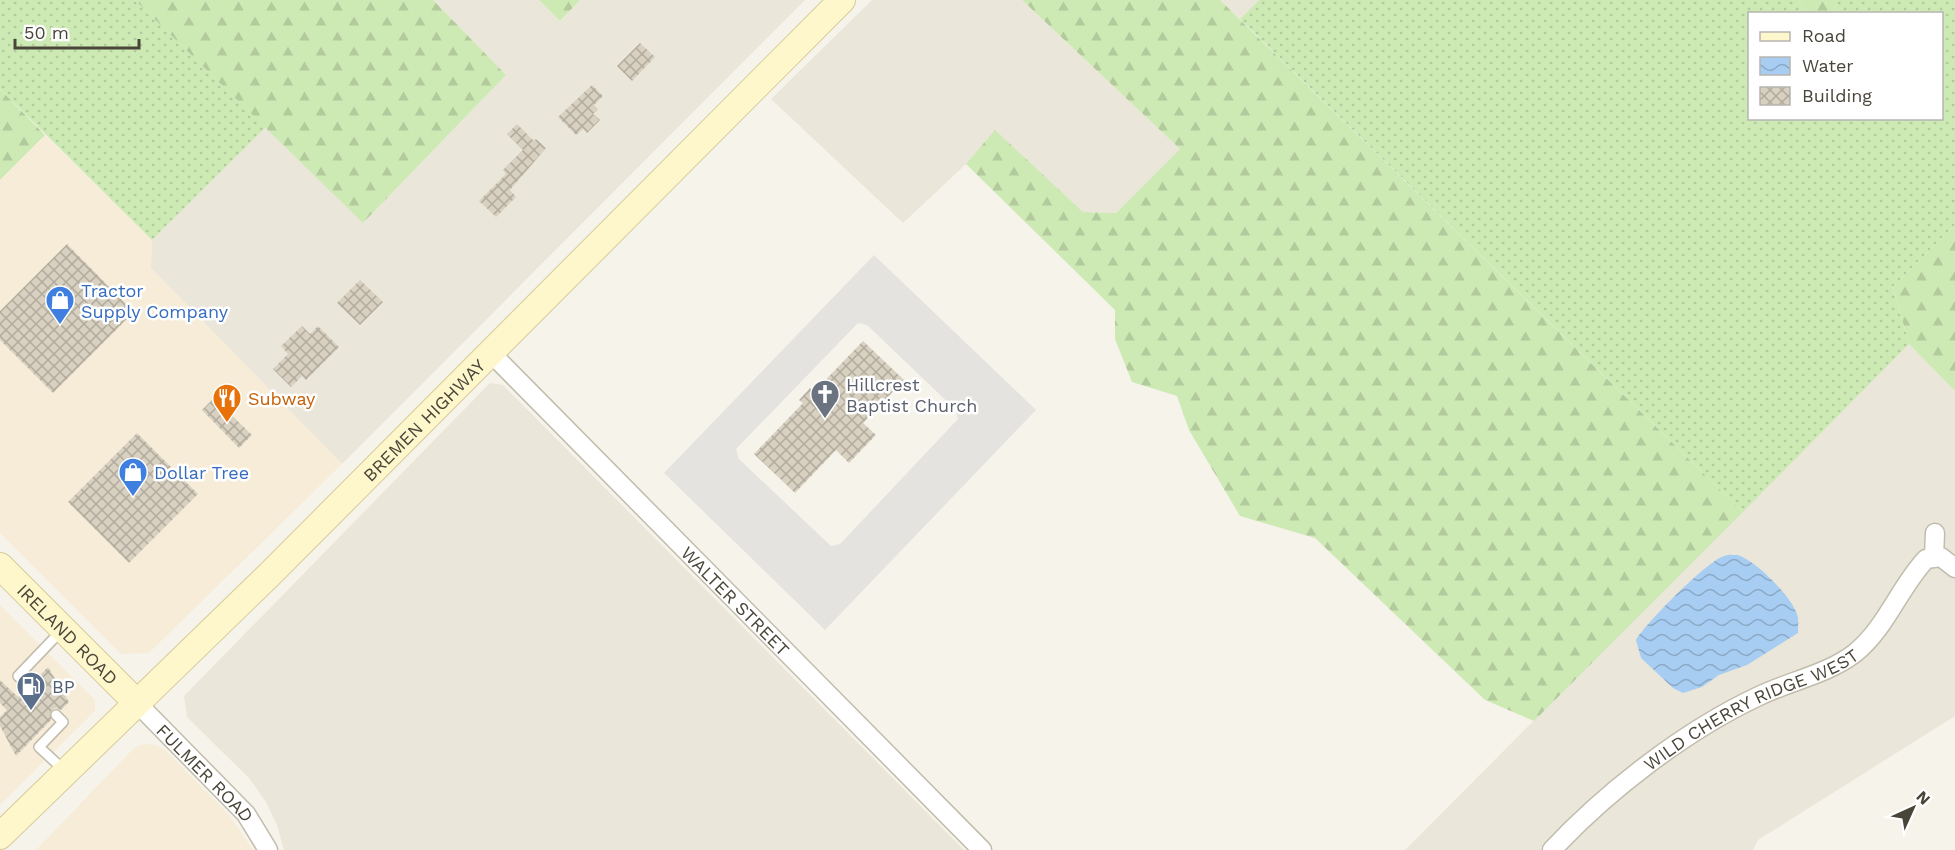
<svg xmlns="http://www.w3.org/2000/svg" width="1955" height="850" font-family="'Work Sans',sans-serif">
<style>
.residential{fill:#eae6d9}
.commercial{fill:#f7ecd7}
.grass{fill:url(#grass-dots)}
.forest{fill:url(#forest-firs)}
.parking{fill:#e5e3df;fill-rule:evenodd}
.water{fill:url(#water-waves)}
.building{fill:url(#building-cross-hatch)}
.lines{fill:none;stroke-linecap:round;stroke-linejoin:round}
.service-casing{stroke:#c2bcad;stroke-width:12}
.minor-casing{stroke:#c2bcad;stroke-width:21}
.secondary-casing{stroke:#d6cb9b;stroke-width:28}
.service{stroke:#fff;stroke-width:9}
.minor{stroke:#fff;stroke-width:18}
.secondary{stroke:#fff7cc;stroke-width:26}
.labels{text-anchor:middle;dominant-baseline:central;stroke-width:5;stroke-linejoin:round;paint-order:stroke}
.shop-label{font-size:18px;fill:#366cbe;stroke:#fff;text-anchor:start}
.worship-label{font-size:18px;fill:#5b616d;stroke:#fff;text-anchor:start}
.food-label{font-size:18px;fill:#c56008;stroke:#fff;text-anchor:start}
.street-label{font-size:18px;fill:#4a4539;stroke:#fff}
.service-label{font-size:18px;fill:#4e5e75;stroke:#fff;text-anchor:start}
</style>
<defs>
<pattern id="grass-dots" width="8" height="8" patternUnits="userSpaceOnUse" patternTransform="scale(1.5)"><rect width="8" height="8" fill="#cdeab4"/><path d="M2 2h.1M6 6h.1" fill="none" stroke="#b2ca9c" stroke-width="1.8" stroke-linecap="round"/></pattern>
<pattern id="forest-firs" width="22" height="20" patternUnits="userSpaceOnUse" patternTransform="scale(1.5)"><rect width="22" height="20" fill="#cdeab4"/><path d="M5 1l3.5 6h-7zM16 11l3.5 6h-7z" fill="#b2ca9c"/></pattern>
<pattern id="water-waves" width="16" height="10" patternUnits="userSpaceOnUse" patternTransform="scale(1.5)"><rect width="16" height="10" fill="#a8cdf2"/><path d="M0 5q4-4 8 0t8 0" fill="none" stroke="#8ba8c5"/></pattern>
<pattern id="building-cross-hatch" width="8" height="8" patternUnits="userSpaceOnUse" patternTransform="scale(1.5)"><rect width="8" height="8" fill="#d8d0c0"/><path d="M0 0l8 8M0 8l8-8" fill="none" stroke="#b1ab9d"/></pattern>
</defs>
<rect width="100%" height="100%" fill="#f6f3eb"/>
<path class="residential" d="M433 0H539L560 21 580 0H805L342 464 151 268 152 240 266 127 364 222 506 75Z
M872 0H1022L1180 149 1116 213 1083 212 995 131 966 164 903 223 771 99Z
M1220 0H1259L1240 19Z
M1909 344 1955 391V716L1758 840 1753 850H1405Z
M490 383 503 385 964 850H284L277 825 266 802 250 779 187 717 184 696Z"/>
<path class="commercial" d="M45 135 152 240 151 268 342 464 149 653 121 654 0 533V180Z
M0 605 95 700V711L0 805Z
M144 744 156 745 165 750 230 816 253 850H36L134 748Z"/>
<path class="grass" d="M0 0H135L266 127 152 240 0 89Z
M1259 0H1798L1805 13 1750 14V118H1942V14L1834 13 1837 0H1955V225L1893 287 1909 344 1743 512 1240 19Z"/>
<path class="forest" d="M135 0H433L506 75 363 223Z
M539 0H580L560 21Z
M1022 0H1220L1743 512 1534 721 1485 700 1315 538 1240 516 1189 430 1177 396 1132 382 1115 339V310L966 164 995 130 1083 212 1116 213 1180 149Z
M1798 0H1837L1834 13H1805Z
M0 89 45 135 0 180Z
M1955 225V391L1909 344 1893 287Z"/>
<path class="parking" d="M874 255 1036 410 825 630 664 473ZM858 323 867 325 956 410 958 419 840 544 831 546 739 459 736 449Z"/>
<path class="water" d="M1738 555C1757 562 1790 595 1797 614 1799 620 1798 627 1798 633L1747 665 1719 675 1702 687 1683 693 1673 688 1641 658 1636 640C1646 623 1707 561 1724 556 1728 554 1734 555 1738 555Z"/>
<path class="building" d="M640 43 655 57 632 81 617 66Z
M592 85 603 96 594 105 598 109 593 114 600 120 587 133 583 129 576 135 558 117Z
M517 124 534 141 536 139 546 148 510 190 516 197 496 217 479 201 506 174 503 170 523 150 507 134Z
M67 244 134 312 53 393 0 340V311Z
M360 280 383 302 360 325 337 303Z
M302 326 310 334 318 326 339 347 306 380 302 376 291 387 273 369 288 354 281 346Z
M863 341 904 380 863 423 876 435 849 463 836 450 795 493 754 454 803 403 799 400 810 388 814 392Z
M214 398 252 435 239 448 202 410Z
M137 433 198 494 129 563 68 502Z
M48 667 69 702 61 710 55 708 51 711V720L16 756 0 726V717L7 710 0 703V680L18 697 24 691 33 692 36 688 33 682Z"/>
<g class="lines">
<g class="service-casing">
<path id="service" d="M29 687 18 676 61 631
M56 715 63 722 39 747 65 771"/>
</g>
<g class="minor-casing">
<g id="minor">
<path id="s1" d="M489 351 982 850"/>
<path d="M1934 556 1935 533"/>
<path id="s2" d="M136 702 246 814 268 850"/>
<path id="s3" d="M1552 850C1607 791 1686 730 1759 696 1790 681 1828 674 1855 653 1886 628 1899 588 1926 559L1941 557 1955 568"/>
</g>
</g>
<g class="secondary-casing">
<g id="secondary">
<path id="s4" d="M0 566 136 702"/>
<path id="s5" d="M0 836 270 574 842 0"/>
</g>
</g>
<use href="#service" class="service"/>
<use href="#minor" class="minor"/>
<use href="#secondary" class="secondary"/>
</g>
<defs>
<g id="shop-pin" transform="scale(1.5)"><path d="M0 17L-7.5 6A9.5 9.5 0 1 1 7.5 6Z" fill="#3f7fe0" stroke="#fff"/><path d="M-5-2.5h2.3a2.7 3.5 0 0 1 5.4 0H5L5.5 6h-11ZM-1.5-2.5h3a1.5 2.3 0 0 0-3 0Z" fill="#fff"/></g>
<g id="church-pin" transform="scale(1.5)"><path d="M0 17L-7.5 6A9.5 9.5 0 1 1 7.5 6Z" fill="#6b7280" stroke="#fff"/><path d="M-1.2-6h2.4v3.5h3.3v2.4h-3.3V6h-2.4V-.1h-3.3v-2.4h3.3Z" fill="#fff"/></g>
<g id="restaurant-pin" transform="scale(1.5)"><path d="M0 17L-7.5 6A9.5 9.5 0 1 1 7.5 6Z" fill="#e8710a" stroke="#fff"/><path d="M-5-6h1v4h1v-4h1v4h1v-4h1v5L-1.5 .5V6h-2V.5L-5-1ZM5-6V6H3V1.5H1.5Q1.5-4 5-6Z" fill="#fff"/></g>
<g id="fuel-pin" transform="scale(1.5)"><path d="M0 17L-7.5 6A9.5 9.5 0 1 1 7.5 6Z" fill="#5c6f8a" stroke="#fff"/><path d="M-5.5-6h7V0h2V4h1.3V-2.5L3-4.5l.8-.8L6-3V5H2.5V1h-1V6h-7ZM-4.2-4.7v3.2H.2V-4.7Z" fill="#fff"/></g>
</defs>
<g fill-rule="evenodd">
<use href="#shop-pin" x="60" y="300"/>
<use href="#church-pin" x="825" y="394"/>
<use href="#restaurant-pin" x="227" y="398"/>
<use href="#shop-pin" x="133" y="472"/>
<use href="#fuel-pin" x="31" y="686"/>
</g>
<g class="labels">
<g class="shop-label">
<text x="81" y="290">Tractor<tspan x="81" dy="21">Supply Company</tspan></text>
<text x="154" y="472">Dollar Tree</text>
</g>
<g class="worship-label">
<text x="846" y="384">Hillcrest<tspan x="846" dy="21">Baptist Church</tspan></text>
</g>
<g class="food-label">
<text x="248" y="398">Subway</text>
</g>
<g class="street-label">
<text stroke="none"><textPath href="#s5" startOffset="594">BREMEN HIGHWAY</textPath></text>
<text stroke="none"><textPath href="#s1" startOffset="351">WALTER STREET</textPath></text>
<text stroke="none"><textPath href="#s4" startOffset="96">IRELAND ROAD</textPath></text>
<text stroke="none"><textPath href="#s3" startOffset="246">WILD CHERRY RIDGE WEST</textPath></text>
<text stroke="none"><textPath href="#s2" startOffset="99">FULMER ROAD</textPath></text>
</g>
<g class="service-label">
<text x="52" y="686">BP</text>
</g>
</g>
<rect x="1748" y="12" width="195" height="108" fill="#ffffff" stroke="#b7b5b0" stroke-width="1.5"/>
<rect x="1760" y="32" width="30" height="9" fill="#fff7cc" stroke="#b7b5b0" stroke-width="1.5"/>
<text x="1802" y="42" font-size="18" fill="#4a4539">Road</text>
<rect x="1760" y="57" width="30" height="18" fill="url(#water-waves)" stroke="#b7b5b0" stroke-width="1.5"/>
<text x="1802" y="72" font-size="18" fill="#4a4539">Water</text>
<rect x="1760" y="87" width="30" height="18" fill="url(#building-cross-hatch)" stroke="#b7b5b0" stroke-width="1.5"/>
<text x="1802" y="102" font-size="18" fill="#4a4539">Building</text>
<g transform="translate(1913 808) rotate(45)" stroke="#ffffff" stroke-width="4.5" paint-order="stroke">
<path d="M0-4.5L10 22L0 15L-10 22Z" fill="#4a4539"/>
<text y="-9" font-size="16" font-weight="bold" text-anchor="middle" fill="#4a4539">N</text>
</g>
<path d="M15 39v9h124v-9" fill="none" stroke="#4a4539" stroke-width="3"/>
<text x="24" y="39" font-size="18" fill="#4a4539" stroke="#ffffff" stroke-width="4.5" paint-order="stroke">50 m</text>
</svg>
